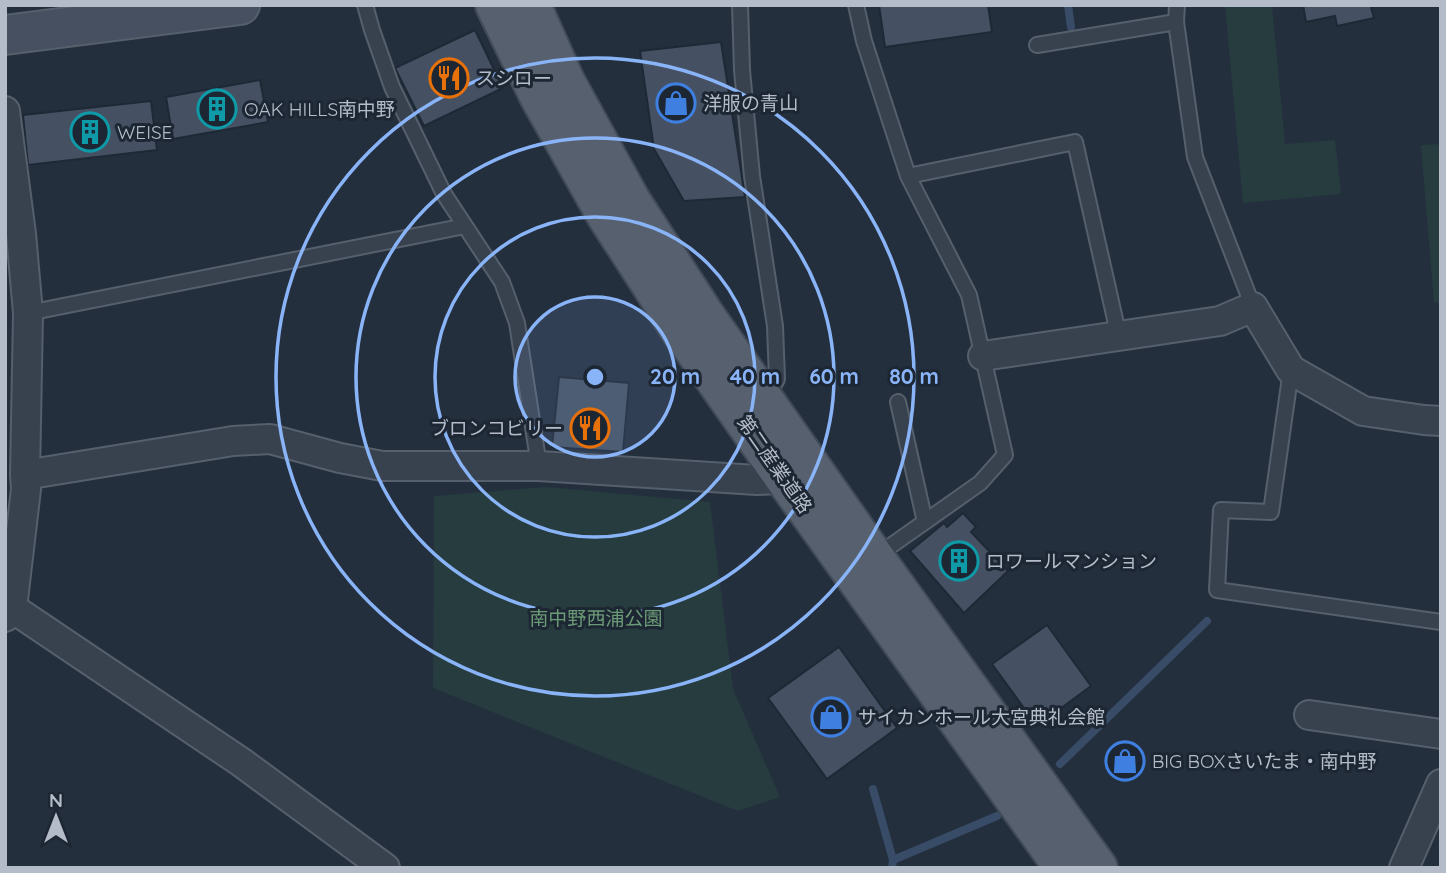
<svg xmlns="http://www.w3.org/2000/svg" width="1446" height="873" font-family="Quicksand,'Noto Sans JP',sans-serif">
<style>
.green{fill:#263c3f}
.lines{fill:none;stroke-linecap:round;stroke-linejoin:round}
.stream{stroke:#394c67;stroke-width:8}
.building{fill:#455162;stroke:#1f2835;stroke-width:2}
.lane-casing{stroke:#565f6c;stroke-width:18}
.street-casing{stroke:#565f6c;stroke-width:32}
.secondary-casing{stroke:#565f6c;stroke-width:42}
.primary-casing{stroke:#414a57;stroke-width:42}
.lane{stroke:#38414e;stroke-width:14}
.street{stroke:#38414e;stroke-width:28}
.secondary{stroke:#465061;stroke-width:38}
.primary{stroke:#56606e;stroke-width:38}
.ring{fill:none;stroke:#8ab4f8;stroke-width:3.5}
.labels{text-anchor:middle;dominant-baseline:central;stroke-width:6;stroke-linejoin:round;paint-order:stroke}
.poi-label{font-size:19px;fill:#b4bcc9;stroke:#1d2633;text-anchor:start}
.street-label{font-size:19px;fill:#b4bcc9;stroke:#1d2633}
.park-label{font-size:19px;fill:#6b9a76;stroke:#1d2633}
.centre{fill:#8ab4f8;stroke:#1d2633;stroke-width:3.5}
.ring-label{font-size:21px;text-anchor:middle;font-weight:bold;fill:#8ab4f8;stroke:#1d2633;stroke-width:6;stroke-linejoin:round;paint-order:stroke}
</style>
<rect width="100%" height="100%" fill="#242f3e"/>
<path class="green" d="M1225 5H1272L1285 144 1335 140 1341 194 1243 203Z
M1441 144V302L1434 303 1421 145Z
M546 487 710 502 733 689 780 797 738 811 433 688 434 496Z"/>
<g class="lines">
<path class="stream" d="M1068 5 1071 27
M1060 764 1207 621
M873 789 893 860
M892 868 893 860 997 816"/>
</g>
<path class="building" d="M879 5H988L992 32 885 47Z
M1303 5H1380L1371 7 1374 18 1337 26 1335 16 1306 22Z
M475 30 503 88 424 126 395 68Z
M721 42 745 197 684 201 654 149 640 51Z
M260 80 268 122 173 139 166 97Z
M151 101 157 150 28 165 23 115Z
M559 377 629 383 623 452 552 447Z
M963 513 976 527 971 532 1008 571 964 613 910 551 944 523 947 527Z
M1047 625 1091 686 1037 726 992 664Z
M839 647 897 728 827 779 768 698Z"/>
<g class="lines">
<g class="lane-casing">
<path id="lane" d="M365 5 372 30 392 87 444 194 502 282 517 323 539 466
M740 5 742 70 752 176 775 326 777 379 767 398
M856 5 864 41 908 176 969 295 1005 455 980 483 875 557
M1177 5 1176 22 1195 157 1253 307
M1037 45 1176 22
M908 176 1075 142 1119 337
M28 313 465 226
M1291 370 1271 512 1221 510 1217 590 1441 622
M898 402 925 522"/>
</g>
<g class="street-casing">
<path id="street" d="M5 111 21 234 28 313 25 475 26 489 12 608 5 617
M983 356 1220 321 1253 307 1291 370 1363 411 1424 420 1441 421
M25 475 233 441 270 439 340 458 382 466H539L757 480 785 479
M12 608 241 762 385 868
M1309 715 1441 734
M1404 868 1441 784"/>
</g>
<g class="secondary-casing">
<path id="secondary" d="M5 35 240 5"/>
</g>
<g class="primary-casing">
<path id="primary" d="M495 5 540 98 606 215 681 331 785 479 1064 868
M531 5 565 81 631 201 704 314 875 558 1098 868"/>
</g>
<use href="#lane" class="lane"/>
<use href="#street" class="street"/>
<use href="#secondary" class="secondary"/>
<use href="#primary" class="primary"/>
</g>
<circle cx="595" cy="377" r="80" fill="#8ab4f8" fill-opacity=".12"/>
<g class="ring">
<circle cx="595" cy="377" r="80"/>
<circle cx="595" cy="377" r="160"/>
<circle cx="595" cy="377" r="239"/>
<circle cx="595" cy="377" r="319"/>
</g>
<defs>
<g id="restaurant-ring" transform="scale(2.0125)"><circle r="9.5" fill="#1d2633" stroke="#e8710a" stroke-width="1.5"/><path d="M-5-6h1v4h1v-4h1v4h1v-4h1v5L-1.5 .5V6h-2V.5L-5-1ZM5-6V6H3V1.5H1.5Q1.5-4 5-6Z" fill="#e8710a"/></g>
<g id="shop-ring" transform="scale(2.0125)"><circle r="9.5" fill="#1d2633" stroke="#3f7fe0" stroke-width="1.5"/><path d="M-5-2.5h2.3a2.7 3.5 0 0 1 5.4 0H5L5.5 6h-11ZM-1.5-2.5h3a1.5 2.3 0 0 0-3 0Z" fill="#3f7fe0"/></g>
<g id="building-ring" transform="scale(2.0125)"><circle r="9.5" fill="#1d2633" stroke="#0f9aa8" stroke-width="1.5"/><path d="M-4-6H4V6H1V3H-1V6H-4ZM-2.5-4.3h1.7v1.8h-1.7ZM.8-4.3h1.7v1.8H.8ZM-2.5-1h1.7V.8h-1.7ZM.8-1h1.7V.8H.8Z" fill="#0f9aa8"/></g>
</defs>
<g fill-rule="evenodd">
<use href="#restaurant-ring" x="449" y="78"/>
<use href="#shop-ring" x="676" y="103"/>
<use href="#building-ring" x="217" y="109"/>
<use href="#building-ring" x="90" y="132"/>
<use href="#restaurant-ring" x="590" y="428"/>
<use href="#building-ring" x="959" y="561"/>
<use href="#shop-ring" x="831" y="717"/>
<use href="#shop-ring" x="1125" y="761"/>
</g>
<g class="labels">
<g class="poi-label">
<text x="476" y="78">スシロー</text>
<text x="703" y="103">洋服の青山</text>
<text x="244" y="109">OAK HILLS南中野</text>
<text x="117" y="132">WEISE</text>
<text x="563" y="428" text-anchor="end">ブロンコビリー</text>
<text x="986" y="561">ロワールマンション</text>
<text x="858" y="717">サイカンホール大宮典礼会館</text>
<text x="1152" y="761">BIG BOXさいたま・南中野</text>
</g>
<g class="street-label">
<text transform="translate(775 464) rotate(55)">第二産業道路</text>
</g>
<g class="park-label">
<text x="596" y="618">南中野西浦公園</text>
</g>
</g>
<circle cx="595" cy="377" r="10" class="centre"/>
<g class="ring-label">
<text x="675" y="384">20 m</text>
<text x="755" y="384">40 m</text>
<text x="834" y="384">60 m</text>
<text x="914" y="384">80 m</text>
</g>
<rect width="1446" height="873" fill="none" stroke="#b4bcc9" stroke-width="14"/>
<g transform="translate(56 817)" stroke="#1d2633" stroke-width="5" paint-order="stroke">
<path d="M0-5L12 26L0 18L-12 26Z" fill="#b4bcc9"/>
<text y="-10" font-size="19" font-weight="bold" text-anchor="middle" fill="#b4bcc9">N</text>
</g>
</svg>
